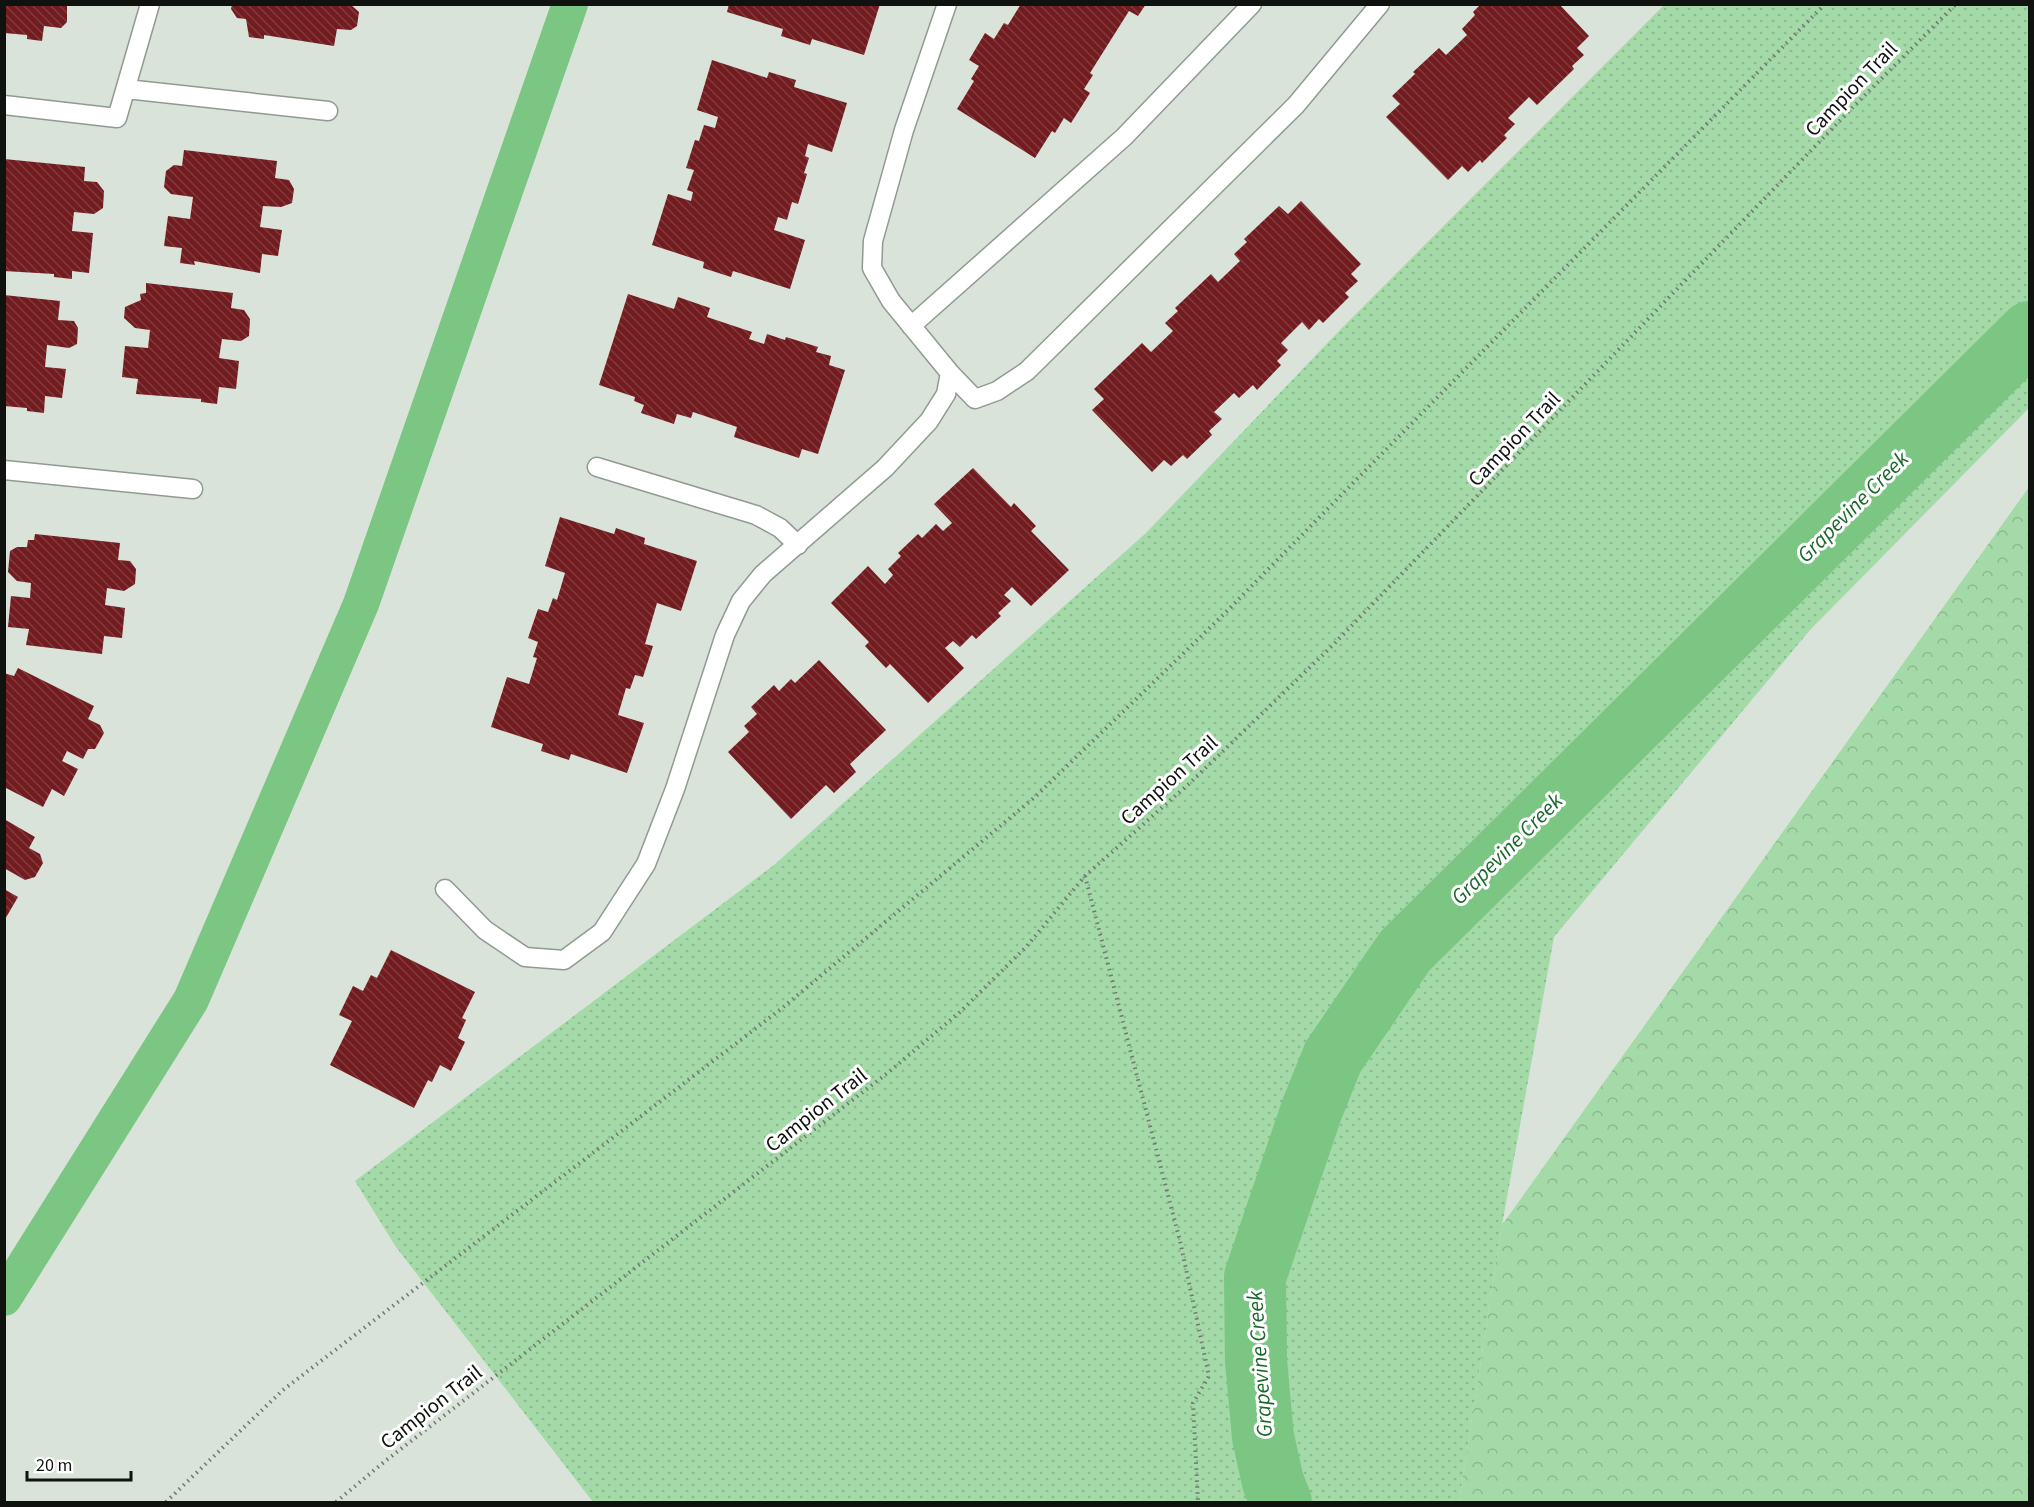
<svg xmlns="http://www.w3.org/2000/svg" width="2034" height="1507" font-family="'Source Sans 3',sans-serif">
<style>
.grass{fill:url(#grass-dots)}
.forest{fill:url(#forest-crowns)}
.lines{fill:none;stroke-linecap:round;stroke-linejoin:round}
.canal{stroke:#7cc684;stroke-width:36}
.river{stroke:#7cc684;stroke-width:62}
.building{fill:url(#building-back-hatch)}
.lane-casing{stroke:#919a92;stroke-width:21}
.path{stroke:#717871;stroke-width:4;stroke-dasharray:1.5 4.5;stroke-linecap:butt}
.lane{stroke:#fff;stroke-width:18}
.labels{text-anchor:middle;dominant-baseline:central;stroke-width:6;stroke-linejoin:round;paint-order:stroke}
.street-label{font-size:21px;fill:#0f120f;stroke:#fff}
.water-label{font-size:22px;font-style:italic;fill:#19672a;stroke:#fff}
</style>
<defs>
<pattern id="grass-dots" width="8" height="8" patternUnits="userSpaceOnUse" patternTransform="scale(1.5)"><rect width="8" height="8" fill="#a3daa8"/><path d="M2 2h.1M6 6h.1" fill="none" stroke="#8bba8f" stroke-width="1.8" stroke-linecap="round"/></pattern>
<pattern id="forest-crowns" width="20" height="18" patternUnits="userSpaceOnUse" patternTransform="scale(1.5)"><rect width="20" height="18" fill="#a3daa8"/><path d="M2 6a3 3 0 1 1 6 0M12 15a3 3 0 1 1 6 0" fill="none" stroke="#8bba8f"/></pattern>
<pattern id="building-back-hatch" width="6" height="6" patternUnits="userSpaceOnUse" patternTransform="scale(1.5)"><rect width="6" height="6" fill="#721c20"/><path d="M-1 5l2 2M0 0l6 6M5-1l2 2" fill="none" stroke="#803b3e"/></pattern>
</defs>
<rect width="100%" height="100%" fill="#d9e3d9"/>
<path class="grass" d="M1664 5H2029V408L1810 630 1554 937 1502 1225 1459 1502H593L396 1247 355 1181 774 865 1146 533 1340 330Z"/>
<path class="forest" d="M2029 487V1502H1459L1502 1225Z"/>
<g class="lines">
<path class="canal" d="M4 1298 191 1000 361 604 570 4"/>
<path class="river" d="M1281 1502 1273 1482 1263 1437 1256 1361 1255 1277 1312 1109 1333 1057 1405 951 2030 332"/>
</g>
<path class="building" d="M4 4H67V22L61 28 44 26 42 41 27 39V35L4 33Z
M232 4H350L359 12 357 26 351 30 337 29 334 46 264 35V39L249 37 246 19 237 18 231 9Z
M729 4H880L864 55 812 39 810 45 781 36 783 29 727 12Z
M1021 4H1146L1138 16 1129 11 1090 73 1093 75 1084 89 1090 93 1071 123 1064 118 1055 133 1052 131 1035 158 957 109 974 81 971 79 979 66 969 60 985 33 994 39 1004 23 1008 25Z
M1481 4H1559L1589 36 1577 48 1584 55 1572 66 1574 69 1537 105 1529 97 1508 118 1515 124 1504 135 1507 138 1482 163 1480 160 1468 172 1462 166 1448 180 1386 117 1400 104 1392 96 1415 74 1413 72 1439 48 1446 55 1467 35 1462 29 1475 15 1473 12Z
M712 60 767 78 769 72 796 80 794 87 847 103 832 152 808 144 805 156 809 158 804 173 807 174 798 204 792 202 787 220 778 217 774 230 805 240 790 289 733 271 731 277 703 268 704 262 652 245 668 194 691 201 693 192 687 190 694 170 686 168 695 140 699 141 704 125 715 128 718 117 697 110Z
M184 150 277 161 275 178 289 180 294 189 292 203 281 207 263 206 260 227 282 230 278 256 262 254 260 273 194 261 195 265 180 263 182 248 164 246 168 216 190 219 193 197 171 194 164 187 166 171 174 165 182 166Z
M4 159 85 167 84 181 97 182 104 191 103 208 94 214 74 212 72 231 93 233 89 273 72 271V279L54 277V274L4 271Z
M1301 201 1361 264 1351 274 1358 281 1345 293 1349 297 1323 323 1319 319 1309 330 1302 322 1281 343 1288 350 1277 361 1281 365 1257 390 1253 385 1239 398 1234 393 1214 412 1222 419 1209 431 1212 435 1187 459 1183 455 1171 466 1164 460 1152 472 1092 410 1104 399 1094 389 1142 343 1151 352 1173 331 1165 323 1178 311 1175 308 1211 274 1218 282 1240 261 1234 254 1247 242 1244 239 1279 206 1288 214Z
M146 283 233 293 231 308 244 310 250 319 249 336 241 341 222 339 219 358 239 361 236 389 219 387 217 404 201 402V399L136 394 138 379 122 377 125 346 148 348 150 330 135 328 124 318 125 307 141 300 140 294 146 293Z
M628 294 674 309 678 297 710 308 707 317 752 332 749 339 764 344 767 334 785 340 786 337 818 347 816 352 831 356 829 365 845 370 818 454 802 449 799 458 734 437 737 427 693 412 691 418 677 414 674 424 641 413 644 405 634 401 635 397 599 385Z
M4 295 60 301 58 320 74 321 78 328 77 344 69 348 47 345 45 367 66 369 62 398 45 396 44 413 27 411V408L4 406Z
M973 468 1011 507 1014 503 1036 526 1031 531 1069 570 1031 606 1012 587 1004 595 1011 601 998 613 1001 616 976 639 972 635 960 647 953 641 945 648 964 668 928 703 890 664 886 668 865 646 869 642 831 603 868 566 885 584 893 575 888 569 901 556 898 553 918 534 922 538 936 524 943 531 952 523 934 504Z
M560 517 614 534 616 528 645 538 644 544 697 561 681 611 657 603 645 644 653 646 643 677 635 675 630 689 626 688 618 715 644 723 627 773 571 754 569 760 541 751 543 744 491 727 507 677 529 684 537 658 533 657 538 642 528 638 538 609 548 612 553 598 557 600 565 573 545 566Z
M35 534 120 543 118 560 130 561 136 569 135 584 124 591 107 588 105 605 125 608 122 638 104 636 102 654 26 645 29 629 8 627 11 596 30 598 31 583 17 581 8 572 10 551 17 547H27L28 540H34Z
M819 660 886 730 850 764 856 772 834 793 826 785 791 819 728 752 749 732 744 726 757 714 751 707 774 685 779 691 791 679 795 683Z
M18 668 94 706 88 719 100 725 104 733 95 749H88L83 759 67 751 62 761 78 769 64 796 52 789 43 807 4 787V673L14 676Z
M4 819 35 837 29 848 40 854 43 863 35 877 25 880 4 868Z
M4 889 18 897 4 921Z
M391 950 475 992 462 1018 466 1020 458 1038 465 1042 451 1071 440 1065 432 1082 428 1080 414 1108 330 1065 352 1021 339 1015 353 986 363 991 371 975 377 978Z"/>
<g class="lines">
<g class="lane-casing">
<path id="lane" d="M947 4 904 130 873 241 872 268 891 301 950 373 975 399 997 391 1027 371 1296 105 1380 4
M126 89 328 111
M4 105 117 118 150 4
M911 326 1124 137 1252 4
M597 467 756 515 780 528 798 545
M4 470 193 489
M445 889 485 930 525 957 564 960 602 932 646 864 675 789 725 635 741 601 763 574 885 468 929 421 946 394 950 373"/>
</g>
<path class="path" d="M1085 876 1180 1241 1209 1376 1193 1403 1198 1502
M166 1502 283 1390 781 1009 1035 797 1225 613 1825 4
M336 1502 384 1462 890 1071 960 1012 1026 947 1085 876 1192 781 1332 646 1854 106 1956 4"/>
<use href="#lane" class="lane"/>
</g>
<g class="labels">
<g class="street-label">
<text transform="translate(1851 89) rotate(-46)">Campion Trail</text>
<text transform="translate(1514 439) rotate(-46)">Campion Trail</text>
<text transform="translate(1169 780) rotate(-42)">Campion Trail</text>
<text transform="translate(816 1110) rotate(-38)">Campion Trail</text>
<text transform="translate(431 1407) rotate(-38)">Campion Trail</text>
</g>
<g class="water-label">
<text transform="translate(1853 507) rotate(-45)">Grapevine Creek</text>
<text transform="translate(1507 849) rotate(-45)">Grapevine Creek</text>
<text transform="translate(1260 1364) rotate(-94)">Grapevine Creek</text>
</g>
</g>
<rect width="2034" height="1507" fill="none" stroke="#0f120f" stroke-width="12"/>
<path d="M27 1471v9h104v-9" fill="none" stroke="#0f120f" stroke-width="3"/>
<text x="36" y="1471" font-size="18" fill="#0f120f" stroke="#ffffff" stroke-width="4.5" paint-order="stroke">20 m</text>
</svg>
